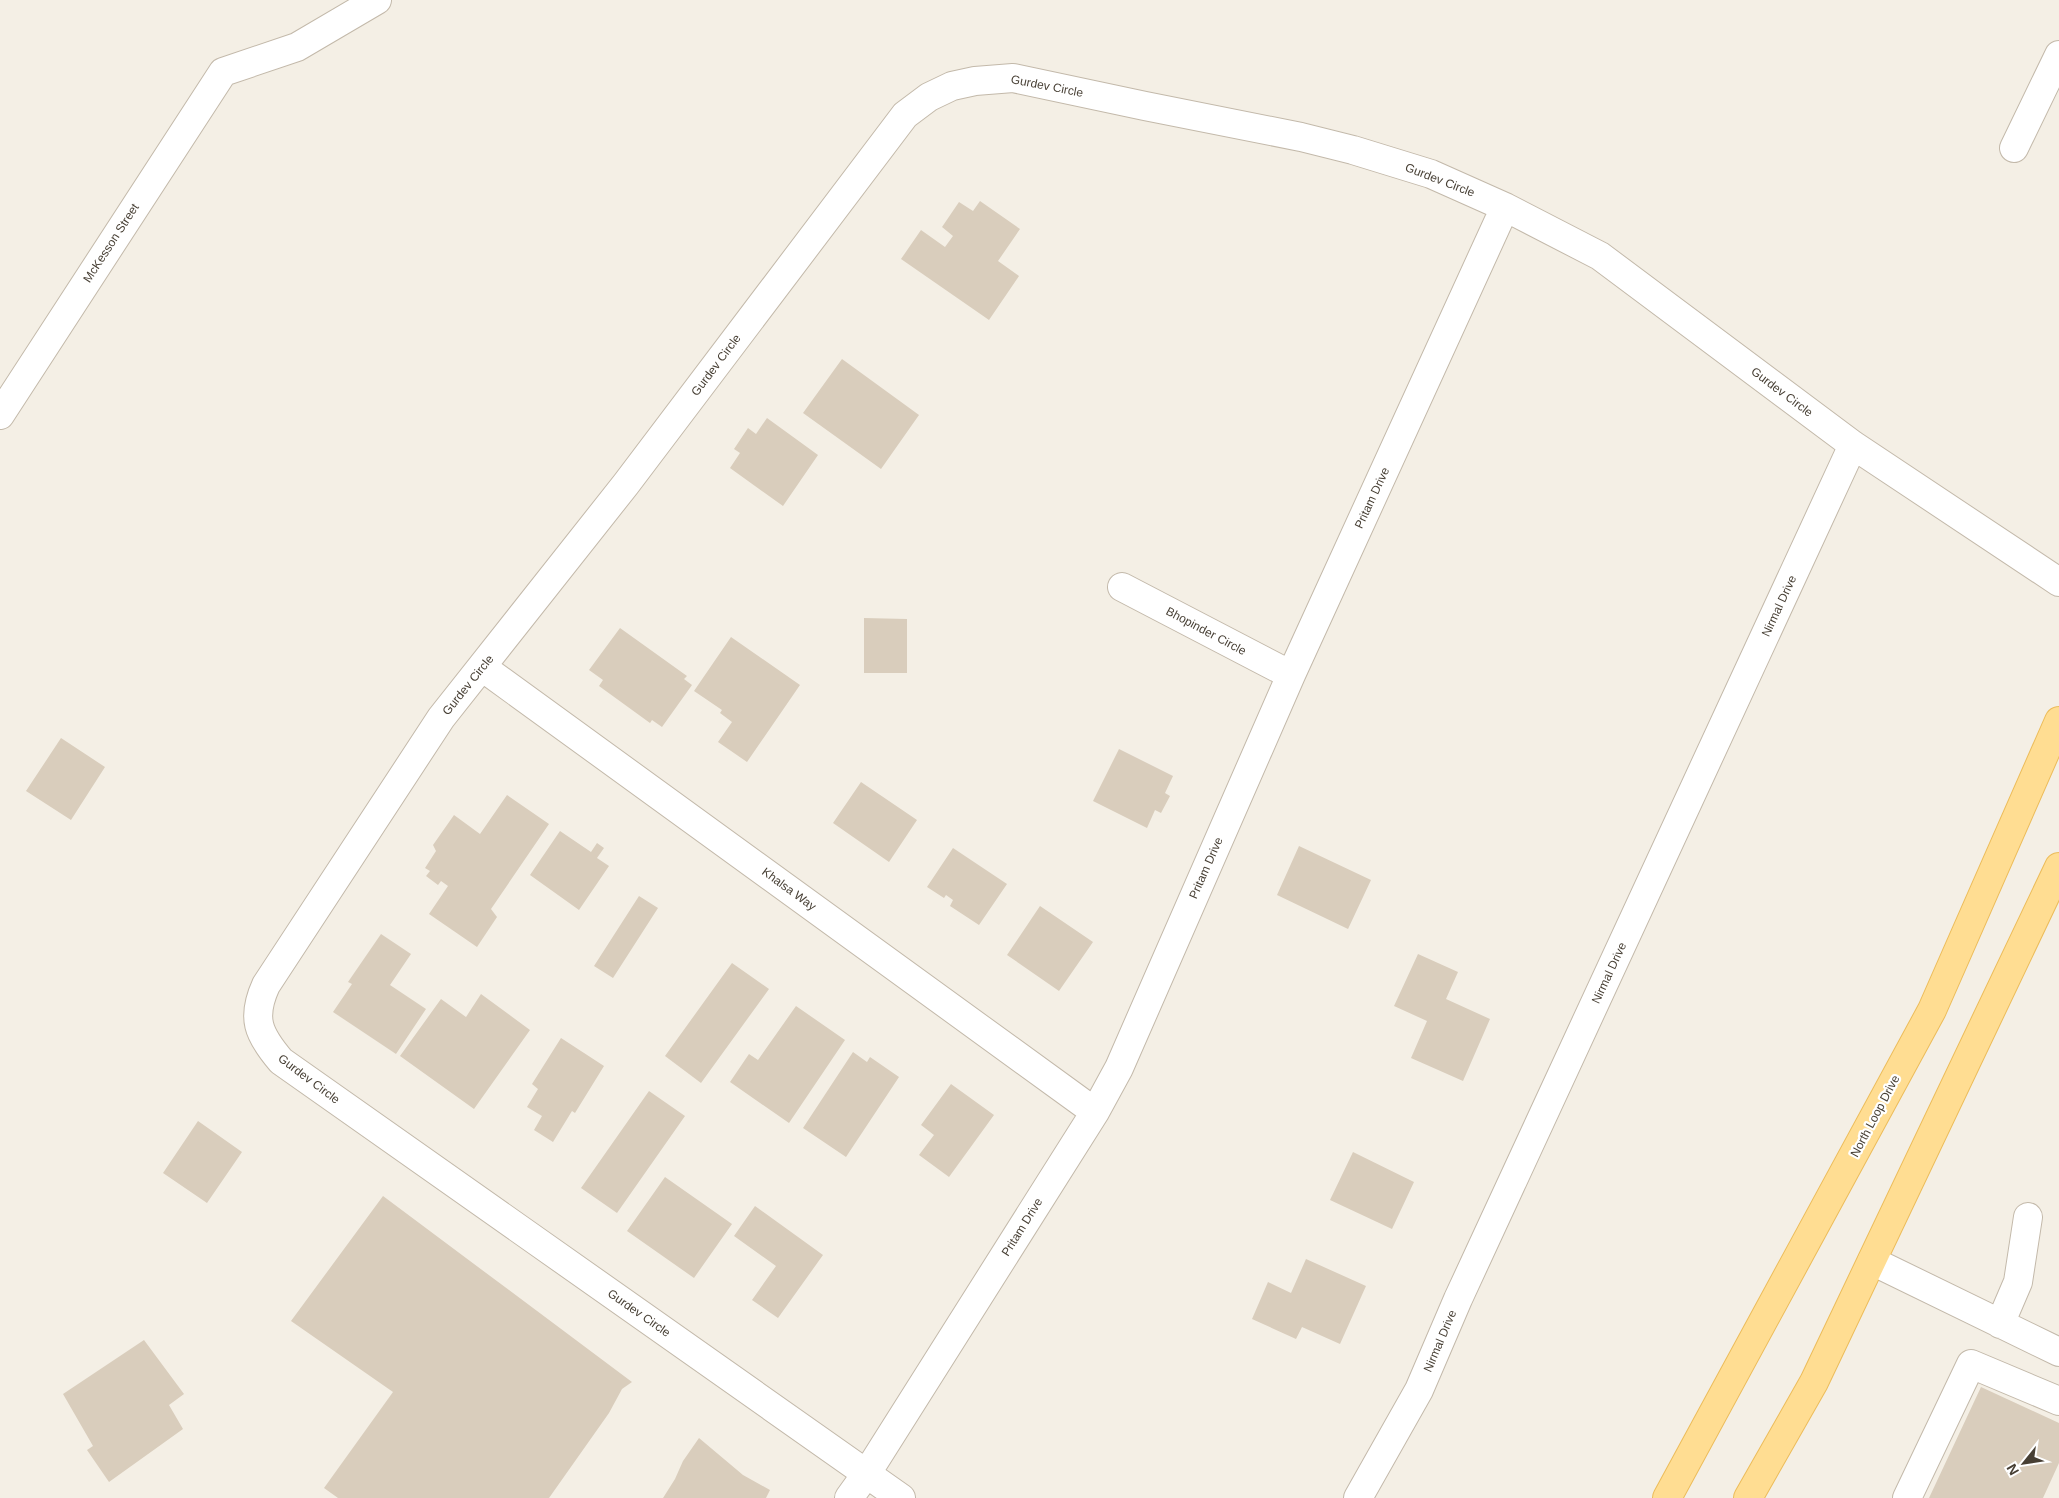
<svg xmlns="http://www.w3.org/2000/svg" width="2059" height="1498" font-family="Helvetica,sans-serif">
<style>
.building{fill:#d9cdbc}
.lines{fill:none;stroke-linecap:round;stroke-linejoin:round}
.minor-casing{stroke:#c3b9aa;stroke-width:30}
.major-casing{stroke:#ecbc5a;stroke-width:30}
.minor{stroke:#fff;stroke-width:28}
.major{stroke:#ffdd92;stroke-width:28}
.labels{text-anchor:middle;dominant-baseline:central;stroke-width:4.5;stroke-linejoin:round;paint-order:stroke}
.street-label{font-size:12px;fill:#473f34;stroke:#fff}
</style>
<rect width="100%" height="100%" fill="#f4efe5"/>
<path class="building" d="M980 201 1020 229 998 261 1019 276 989 320 901 259 921 230 945 247 953 236 942 227 959 202 973 211Z
M842 359 919 415 881 469 803 413Z
M767 418 818 455 783 506 730 468 740 453 734 449 748 428 756 434Z
M864 618 907 619V673H864Z
M620 628 687 676 684 679 692 685 662 727 652 720 650 723 599 686 603 680 589 670Z
M731 637 800 685 747 762 718 742 732 722 720 713 722 710 694 691Z
M61 738 105 767 71 820 26 791Z
M1119 749 1173 776 1165 793 1170 796 1161 813 1155 810 1147 828 1093 801Z
M861 782 917 820 889 862 833 823Z
M507 795 549 824 491 909 497 917 477 947 429 914 448 886 441 881 438 885 426 876 430 871 425 868 436 851 433 845 454 815 480 834Z
M560 831 591 852 597 843 604 848 597 858 609 866 579 910 530 875Z
M1299 846 1371 880 1348 929 1277 895Z
M953 848 1007 884 979 925 950 906 953 900 946 895 944 898 927 887Z
M639 896 658 908 613 978 594 966Z
M1040 906 1093 942 1059 991 1007 955Z
M381 934 411 954 390 985 426 1009 396 1054 333 1012 352 984 348 982Z
M1418 954 1458 972 1446 999 1490 1019 1463 1081 1411 1058 1427 1021 1394 1006Z
M732 963 769 989 701 1083 665 1056Z
M481 994 530 1030 474 1109 400 1056 441 999 466 1017Z
M796 1006 845 1040 789 1123 730 1082 749 1054 758 1060Z
M561 1038 604 1066 575 1113 572 1111 553 1142 534 1130 542 1116 527 1107 538 1089 532 1084Z
M853 1052 867 1062 870 1057 899 1077 846 1157 803 1128Z
M951 1084 994 1115 949 1177 919 1155 934 1135 921 1125Z
M649 1091 685 1116 617 1213 581 1188Z
M198 1121 242 1152 207 1203 163 1173Z
M1353 1152 1414 1182 1392 1229 1330 1200Z
M665 1177 732 1224 694 1278 627 1231Z
M383 1196 632 1382 622 1389 609 1413 549 1498H338L324 1488 393 1392 291 1321Z
M755 1206 823 1255 778 1318 752 1300 776 1266 734 1236Z
M1306 1259 1366 1286 1340 1344 1302 1327 1296 1339 1252 1319 1268 1282 1291 1293Z
M144 1340 184 1394 169 1405 183 1429 109 1482 87 1450 93 1446 63 1394Z
M1981 1387 2059 1423V1463L2043 1498H1929Z
M699 1438 743 1475 770 1490 766 1498H663L675 1479 683 1461Z"/>
<g class="lines">
<g class="minor-casing">
<path id="minor" d="M2014 148 2059 55
M0 415 223 72 297 47 377 0
M1122 587 1291 675
M482 667 1095 1112
M1872 1261 2059 1352
M2000 1324 2018 1282 2028 1217
M849 1498 867 1473 1095 1112 1119 1068 1291 675 1505 207
M901 1498 281 1061C258 1034 251 1018 266 985L441 718 626 484 905 115 929 97 952 86 975 81 1013 78 1145 106 1301 137 1353 150 1431 174 1505 207 1600 256 1853 445 2059 582
M1358 1498 1419 1390 1458 1299 1853 445
M1907 1498 1971 1364 2059 1401"/>
</g>
<g class="major-casing">
<path id="major" d="M1667 1498 1932 1010 2059 721
M1748 1498 1814 1382 2059 867"/>
</g>
<use href="#minor" class="minor"/>
<use href="#major" class="major"/>
</g>
<g class="labels">
<g class="street-label">
<text transform="translate(1047 86) rotate(11)">Gurdev Circle</text>
<text transform="translate(1440 180) rotate(21)">Gurdev Circle</text>
<text transform="translate(111 243) rotate(-57)">McKesson Street</text>
<text transform="translate(716 365) rotate(-53)">Gurdev Circle</text>
<text transform="translate(1782 392) rotate(37)">Gurdev Circle</text>
<text transform="translate(1372 498) rotate(-65)">Pritam Drive</text>
<text transform="translate(1779 606) rotate(-65)">Nirmal Drive</text>
<text transform="translate(1206 631) rotate(28)">Bhopinder Circle</text>
<text transform="translate(468 685) rotate(-51)">Gurdev Circle</text>
<text transform="translate(1206 868) rotate(-66)">Pritam Drive</text>
<text transform="translate(789 889) rotate(36)">Khalsa Way</text>
<text transform="translate(1609 973) rotate(-65)">Nirmal Drive</text>
<text transform="translate(309 1079) rotate(37)">Gurdev Circle</text>
<text transform="translate(1875 1116) rotate(-62)">North Loop Drive</text>
<text transform="translate(1022 1227) rotate(-58)">Pritam Drive</text>
<text transform="translate(639 1313) rotate(35)">Gurdev Circle</text>
<text transform="translate(1440 1341) rotate(-67)">Nirmal Drive</text>
</g>
</g>
<g transform="translate(2024 1463) rotate(240)" stroke="#ffffff" stroke-width="4" paint-order="stroke">
<path d="M0-4L9 19L0 12L-9 19Z" fill="#473f34"/>
<text y="-8" font-size="14" font-weight="bold" text-anchor="middle" fill="#473f34">N</text>
</g>
</svg>
